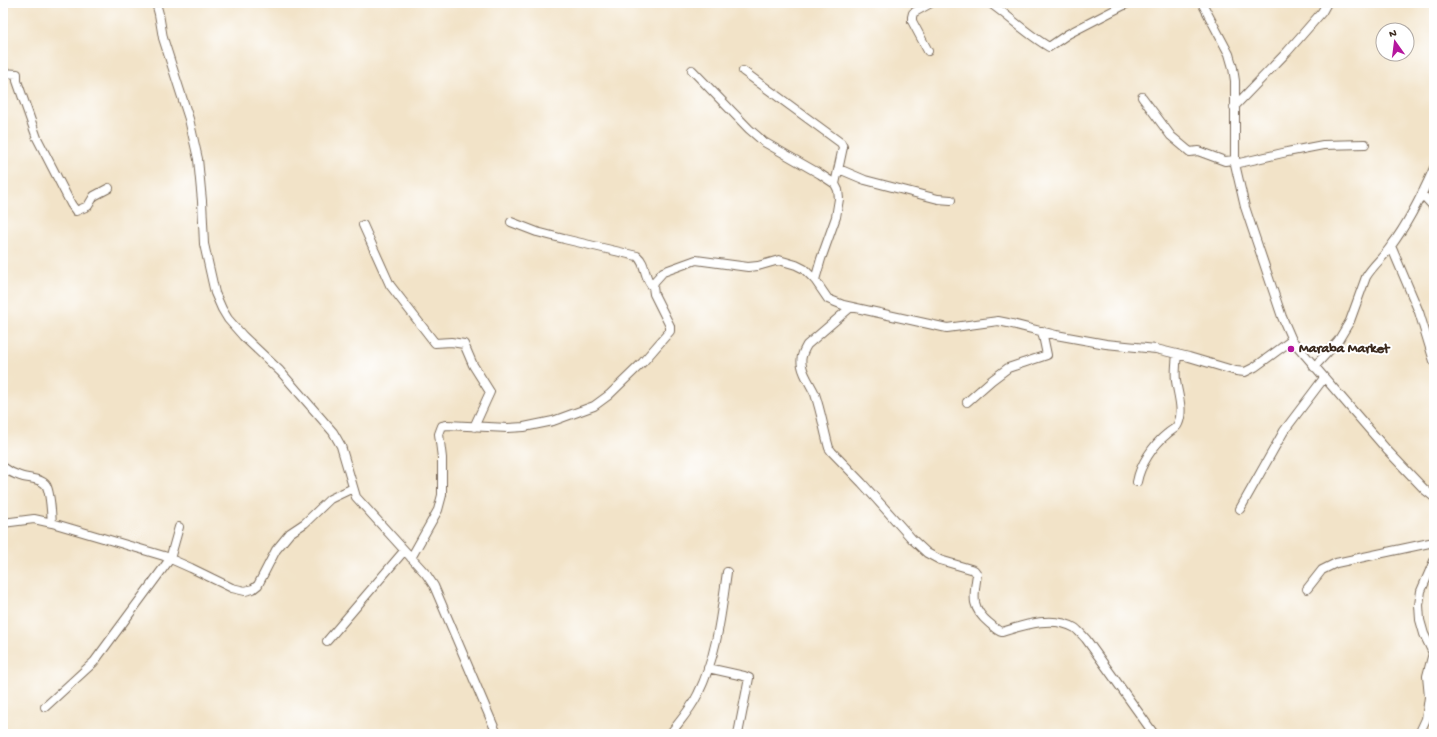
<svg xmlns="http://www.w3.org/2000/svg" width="1437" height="737" font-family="'Gochi Hand',sans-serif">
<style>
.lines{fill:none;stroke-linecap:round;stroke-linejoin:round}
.minor-casing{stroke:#7b6b5a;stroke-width:10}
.minor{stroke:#fff;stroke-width:8}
.poi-dot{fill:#b5179e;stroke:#fff;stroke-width:1.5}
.labels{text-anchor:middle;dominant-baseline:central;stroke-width:4;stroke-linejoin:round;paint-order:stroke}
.poi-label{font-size:14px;font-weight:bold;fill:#3b2a1e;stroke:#fff;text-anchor:start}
</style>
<rect width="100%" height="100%" fill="#fff"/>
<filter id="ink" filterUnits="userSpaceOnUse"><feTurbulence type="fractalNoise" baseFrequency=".025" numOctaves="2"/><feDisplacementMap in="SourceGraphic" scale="8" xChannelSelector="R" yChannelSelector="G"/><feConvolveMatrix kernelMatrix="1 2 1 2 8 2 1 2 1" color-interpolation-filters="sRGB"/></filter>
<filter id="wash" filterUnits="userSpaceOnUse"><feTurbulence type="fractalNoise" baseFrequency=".012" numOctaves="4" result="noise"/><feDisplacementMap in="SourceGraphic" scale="16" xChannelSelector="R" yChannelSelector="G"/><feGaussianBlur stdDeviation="0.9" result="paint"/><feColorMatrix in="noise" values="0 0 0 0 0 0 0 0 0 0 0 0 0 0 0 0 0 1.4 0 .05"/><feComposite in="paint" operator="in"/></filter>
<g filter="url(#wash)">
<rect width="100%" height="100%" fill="#f2e3c8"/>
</g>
<g filter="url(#ink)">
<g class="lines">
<g class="minor-casing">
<path id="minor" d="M156 3 159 14 163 38 189 119 198 159 202 201 204 244 215 293 222 309 228 319 243 336 280 371 333 432 341 446 356 497 426 574 434 586 497 734
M990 3C1010 17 1028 35 1049 47L1068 34 1128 3
M1202 3 1229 54 1233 68 1235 81V164L1245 207 1251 225 1282 317 1292 340 1387 450 1425 490 1434 497
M928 51 912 21V17L913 13 931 3
M692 70 749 129 764 142 820 174 835 184 838 190 839 199 836 217 821 259 815 280
M743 71 841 143 843 147 835 184
M3 73 17 74V81L37 138 71 204 76 211 88 206 94 196 109 188
M1142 97 1171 136 1190 152 1198 151 1225 161 1235 160
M1234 107 1287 52 1322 12 1327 3
M1235 164 1287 152 1323 145 1365 144
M839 169 865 180 938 199 951 200
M1422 194 1434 207
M511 222 537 232 564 239 637 256C647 264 643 278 653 287
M363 225 390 285 435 343 451 342 464 344 473 365 490 392 474 427
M1391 246 1419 312 1434 361
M851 307 807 345C803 352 800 358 802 366 804 376 811 385 815 394 821 412 824 430 829 448L832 452 862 483 912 539 927 553 940 560 974 570 977 574C974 596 970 607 989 623 993 626 997 631 1002 632 1024 625 1053 615 1075 628 1079 631 1083 636 1086 639L1154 734
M1314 367 1338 341 1350 321 1366 277C1373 265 1384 257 1391 246 1409 222 1422 195 1434 168
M967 402 992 380 1008 368 1047 355 1042 331
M3 467C8 471 14 474 20 476 28 479 41 478 46 485 51 493 51 514 52 523
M1137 482C1140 465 1153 445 1167 434 1171 430 1176 429 1178 424 1184 411 1178 395 1176 381 1175 373 1176 363 1177 354
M1240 509 1284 431 1324 378
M3 523 34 519 52 523 164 556 191 568 232 588 245 591 253 589 258 585 276 550 290 533 305 523 330 499 353 488
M411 558 438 510 442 495V458L439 434 442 426 447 425 508 428 524 427 553 421 594 406 609 395 643 362 670 331V326L654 294 653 287 654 282 663 272 696 260 748 267 758 266 779 260 796 265 804 269 815 280 828 299 843 305 947 328 998 321 1008 323 1056 335 1106 344 1156 349 1189 357 1236 371 1245 372 1255 367 1292 340
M1307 589 1322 570 1336 563 1434 542
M327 641 404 551
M708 668 744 676 749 678 738 734
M45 707 94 662 170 559 179 527
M670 734C680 721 691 709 698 694 717 656 721 614 727 572
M1419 734 1426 719 1429 697 1427 676 1433 653 1424 634 1420 620 1419 605 1421 591 1434 561"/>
</g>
<use href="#minor" class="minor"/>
</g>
</g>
<circle class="poi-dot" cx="1291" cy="349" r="4"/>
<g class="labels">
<g class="poi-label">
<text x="1299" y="349">Maraba Market</text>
</g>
</g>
<rect width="1437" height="737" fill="none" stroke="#fff" stroke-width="16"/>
<g transform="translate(1395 42) rotate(346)"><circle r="19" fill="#ffffff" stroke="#b1aaa5"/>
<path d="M0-3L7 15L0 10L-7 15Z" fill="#b5179e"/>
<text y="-6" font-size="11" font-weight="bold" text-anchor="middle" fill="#3b2a1e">N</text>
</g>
</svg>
